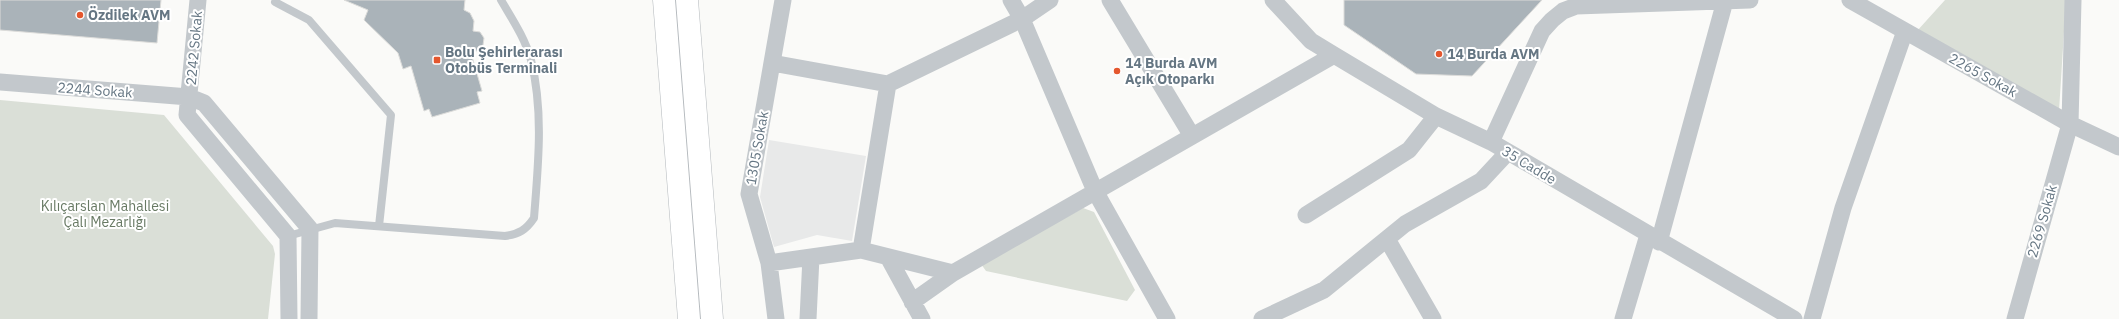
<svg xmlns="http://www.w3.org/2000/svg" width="2119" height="319" font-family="'IBM Plex Sans',sans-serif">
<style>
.built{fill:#e8e9e9}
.green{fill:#dadfd7}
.building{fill:#aab3b9;stroke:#dcdcda}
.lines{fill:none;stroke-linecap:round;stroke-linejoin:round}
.highway-casing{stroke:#b4b9bd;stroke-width:23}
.lane{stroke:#c3c8cc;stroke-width:8}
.street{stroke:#c3c8cc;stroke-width:17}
.highway{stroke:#fff;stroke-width:22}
.poi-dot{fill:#e4572e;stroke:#fff;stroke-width:1.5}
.labels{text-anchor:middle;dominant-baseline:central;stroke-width:4;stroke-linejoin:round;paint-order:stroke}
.poi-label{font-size:14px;font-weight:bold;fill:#657683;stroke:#fff;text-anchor:start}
.street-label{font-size:14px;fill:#657683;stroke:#fff}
.park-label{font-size:14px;fill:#687a64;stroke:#fff}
</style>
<rect width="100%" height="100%" fill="#fafaf8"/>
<path class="built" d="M769 140 866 156 852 241 817 235 774 247 760 197Z"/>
<path class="green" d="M1945 0H2066L2059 111 1917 31Z
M0 100 164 115 273 246 275 254 268 319H0Z
M1083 208 1094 212 1135 290 1127 301 986 271 981 264Z"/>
<path class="building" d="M0 0H161L157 43 0 30Z
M344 0H465L464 10 470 13 474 21 473 31 480 32 484 38 483 45 479 50 471 53 482 91 477 92 480 103 432 117 429 109 424 111 411 66 403 69 398 53 364 20 368 10Z
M1344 0H1542L1472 76 1416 74 1344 25Z"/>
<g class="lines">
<g class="highway-casing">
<path id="highway" d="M664 0 689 319
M687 0 712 319"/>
</g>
<path class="lane" d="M276 0 275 2 309 20 391 115 379 226
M288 236 335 223 505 236C519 234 526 230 534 218 538 166 544 112 531 60 525 38 512 19 501 0"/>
<path class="street" d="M198 0 187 115 288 236 289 319
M1011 0 1022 19 1095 191 1167 319
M1110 0 1192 136
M1273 0 1311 41 1334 55 1436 116 1491 142 1794 319
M1850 0 2070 124 2119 147
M772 63 888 84 1022 19 1050 0
M0 82 189 97 204 103 310 229 309 319
M1491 142 1542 31 1552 20 1563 11 1576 6 1750 0
M1306 215 1409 150 1436 116
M1387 239 1433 319
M1659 242 1725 1
M861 250 888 84
M888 257 922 319
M769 263 861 250 953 273
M912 302 953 273 1334 55
M776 319 769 263 749 194 783 0
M808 319 811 257
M1262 319 1324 290 1405 224 1481 181 1508 152
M1623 319 1648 235
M1812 319 1843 208 1905 31
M2015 319 2070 124 2073 0"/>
<use href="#highway" class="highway"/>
</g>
<g class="poi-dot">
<circle cx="80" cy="15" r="4"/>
<circle cx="1439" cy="54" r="4"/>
<rect x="433" y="56" width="8" height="8" rx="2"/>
<circle cx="1117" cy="71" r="4"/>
</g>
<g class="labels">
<g class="poi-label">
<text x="88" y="15">Özdilek AVM</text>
<text x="445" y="52">Bolu Şehirlerarası<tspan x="445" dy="16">Otobüs Terminali</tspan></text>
<text x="1447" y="54">14 Burda AVM</text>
<text x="1125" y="63">14 Burda AVM<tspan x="1125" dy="16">Açık Otoparkı</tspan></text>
</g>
<g class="street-label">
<text transform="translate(194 48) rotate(-85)">2242 Sokak</text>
<text transform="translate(1983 75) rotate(29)">2265 Sokak</text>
<text transform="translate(95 90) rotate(4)">2244 Sokak</text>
<text transform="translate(757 148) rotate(-80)">1305 Sokak</text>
<text transform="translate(1529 165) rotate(31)">35 Cadde</text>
<text transform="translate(2042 221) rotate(-74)">2269 Sokak</text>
</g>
<g class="park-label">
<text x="105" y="206">Kılıçarslan Mahallesi<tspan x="105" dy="16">Çalı Mezarlığı</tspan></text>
</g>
</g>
</svg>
